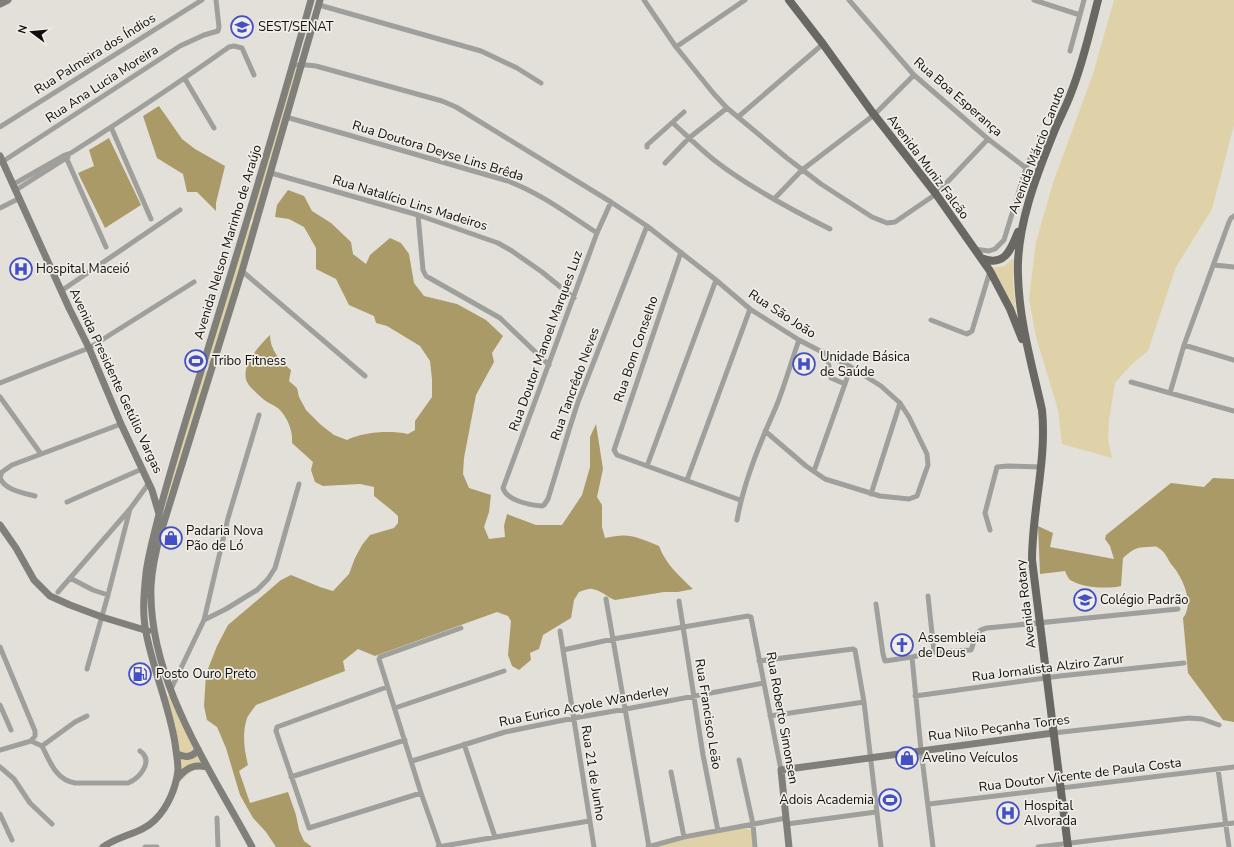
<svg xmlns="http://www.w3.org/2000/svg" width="1234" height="847" font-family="'Nunito Sans',sans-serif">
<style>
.green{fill:#dfd2a9}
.forest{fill:#aa9a68}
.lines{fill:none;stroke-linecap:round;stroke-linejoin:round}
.street{stroke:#9f9f9b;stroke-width:5}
.secondary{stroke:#807f7a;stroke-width:7}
.primary{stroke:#6a6863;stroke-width:8}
.labels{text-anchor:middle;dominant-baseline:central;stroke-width:3.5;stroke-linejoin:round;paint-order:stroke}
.poi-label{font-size:13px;fill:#0f0e0c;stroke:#f0ede6;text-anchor:start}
.street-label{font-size:13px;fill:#0f0e0c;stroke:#f0ede6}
</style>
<rect width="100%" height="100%" fill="#e2e0d9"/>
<path class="green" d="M1114 0H1234V125L1212 209 1176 267 1148 351 1130 366 1115 383 1109 420 1108 439 1112 458 1062 444 1058 410 1036 337 1029 299 1036 242 1053 183 1093 74Z
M296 67 298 68 254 220 251 219V217L294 68Z
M251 224 253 225 210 365H206L249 226Z
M1014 258 1013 284 1016 313 1002 285 991 268 1004 266Z
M204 370 207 371V373L167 505 163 504Z
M170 695 210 772C195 764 189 774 178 784L176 727 167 700V696Z
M744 828 752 830 754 847H654L678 841Z"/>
<path class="forest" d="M159 106 182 139 195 149 225 166 216 203V211L197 192H187L183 174 157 158 143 116Z
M109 138 141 205 105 228 78 173 94 166 89 150Z
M288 190 304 196 312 211 331 223 351 242 353 254 366 264 370 255 390 238 401 243 409 254 414 283 424 296 457 304 486 320 503 336 492 353 494 362 476 395 464 458 463 474 469 488 491 495 489 512 484 527 489 539 505 537 504 526 507 514 536 525H562L582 495 590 467V437L596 424 603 469 597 497 602 505V527L605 538C629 532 637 537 659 546 665 563 680 577 693 589L678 592H664L615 600C607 597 601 590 592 589 588 588 583 591 579 592L574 600 571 618 543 635 539 649 530 653 531 660 519 670 512 666 508 655 511 621 508 616 497 612 375 656 358 649 343 661 345 671 256 705C253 709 249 714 247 718 242 734 244 749 248 765L239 771 250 803 288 792 296 815 299 830 304 841 312 847H276L266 832 253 818 240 795 226 748 217 727 207 720 204 706 206 674 217 646 228 625 281 580 291 575 320 587 333 591 349 574 355 558 362 545 370 535 394 528 398 523V516C391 509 382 503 374 496V487L360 484 323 486 315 482 311 470 313 462 292 443C293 431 288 419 280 410 275 405 267 403 262 398 258 394 250 388 247 382 240 366 259 346 270 335 270 350 280 361 291 370L289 381 297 388 299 397 306 410 321 425 334 435 347 440C364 432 389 430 408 434L415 430V421L432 397V379L430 361 420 346 387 326 376 323 374 316 349 305 336 279 316 269V248L304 227 289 219 275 217 277 205Z
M1213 478 1234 479V722L1223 720 1188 673 1183 618C1195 603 1182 576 1171 564 1167 558 1165 551 1157 547 1155 546 1151 547 1148 547 1136 547 1132 550 1123 558L1121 586C1108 589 1084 588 1072 581 1068 579 1067 575 1065 571L1040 574 1038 526 1053 533 1050 547 1114 559 1110 546 1105 539 1106 535 1171 483 1204 487Z"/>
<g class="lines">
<path class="street" d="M644 0 676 47 714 94 727 108 787 158 821 184 872 217 887 223 895 222 936 194 988 139
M849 0 914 75 988 139 1026 168
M1034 0 1080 15
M319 5 481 51 517 68 541 83
M676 47 745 0
M1070 51 1084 0
M293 65H307L316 66 442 101 456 107 611 202 647 226 716 280 750 309 799 340 851 367 881 386 900 403 909 417 927 454 928 465 917 496 909 499 880 496 825 479 806 466 765 431
M185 79 214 128
M286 117 508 181C540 193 568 214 597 233
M738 117 823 44
M673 123C686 135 699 148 714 160 747 186 792 210 830 229
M0 127 202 0
M111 127 151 219
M647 147V145L684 112
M65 155 106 247
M2 162 180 46 204 35 218 31 219 27 216 0
M665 163 689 138 727 108
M271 173 418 215 498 243 512 251 542 272 574 298
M14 184 65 155 71 153C124 119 177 84 229 47L234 46 242 48 254 75
M16 190 68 157
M774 199 802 170 874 115 914 75
M611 202 597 233 503 488C507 501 530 505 542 506L544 505 548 499 569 430 578 402 647 226
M0 208 20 198
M418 215 423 270 426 276 500 318 549 365
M974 249 989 251 995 249 1004 240 1026 168 1034 150
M681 252 614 450 617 455 740 500
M1214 265 1234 267
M242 271 365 376
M61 291 180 210
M931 320 964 333 967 334 972 331 990 271
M1184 345 1234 360
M827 355 831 378 845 384
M1131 382 1234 411
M0 383 89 348 194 282
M1170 393 1184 345 1229 222 1231 218 1234 216
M0 397 41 454
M647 466 716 280
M814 471 851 367
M687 480 750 309
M871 494 900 403
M35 496C23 493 5 490 0 478L2 472 12 465 121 424
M67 502 142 469
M737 520C744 481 760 443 776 407 785 385 791 362 799 340
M990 530 985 513 997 467 1008 466 1041 467
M70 578 93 590 108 595
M58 592 130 509 149 483
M928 596 934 652
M606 599 649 847
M679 601 703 755 718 831
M876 604 883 654 885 661 912 657 934 652 971 650C976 639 973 631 987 628L1178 609
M204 620 228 518 259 415
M560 631 594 847
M0 647 35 731V736L31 741
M563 650 613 639 748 616 751 617 781 770
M912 657 921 750 933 847
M759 661 853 649 855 650 864 702 881 847
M87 669 108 595 130 509
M387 687 277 727 276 731 309 828 421 793
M171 689 204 620 226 609 257 590 268 579 275 568 299 484
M915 696 1060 676 1184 663
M0 705 11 730
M395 708 504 671
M770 716 864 702
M1053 733 1189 718 1202 719 1219 725
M464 744 495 837
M42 746C50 762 56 780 75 783H128C140 778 154 761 140 751
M0 750 31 741 42 746 75 722 87 716
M739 760 753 824 755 847
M412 761 505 732 574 718 626 709 764 683
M0 767 14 779 30 803 52 824
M1218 769 1229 847
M671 772 684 837
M291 777 405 740
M929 804 1234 767
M0 814 12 840
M217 818 218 847
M787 824 876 812
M145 847H157
M438 847 589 821
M440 847 421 793 379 659 380 657 461 628
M648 847 684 837 786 818
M1038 847 1234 823"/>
<path class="secondary" d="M0 4 8 0
M0 156 69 308 89 348 121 424 152 490 159 514
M0 525 16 548 34 580 50 596 70 605 102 617 148 631
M177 754C185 758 193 758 198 749
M177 779C186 768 193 764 207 767
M103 847C119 835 141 834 155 820 168 807 176 788 178 770 178 761 176 752 175 743 169 705 153 670 146 632 142 613 144 592 146 573 149 550 156 528 161 506 175 454 191 403 207 352 243 235 278 118 311 0
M252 847C209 767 148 680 151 586 152 567 156 550 161 532L242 271 320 0
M789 847 781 770 1053 733"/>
<path class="primary" d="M789 0 823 44 872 112 936 194 990 271 1010 309 1022 339
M981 258C1004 268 1011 250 1018 232
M1068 847 1032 560C1032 510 1047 460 1042 410 1032 365 1019 321 1018 275 1016 228 1036 176 1054 132 1059 119 1066 107 1071 93 1083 63 1090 31 1098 0"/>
</g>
<defs>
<g id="university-ring" transform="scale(1.15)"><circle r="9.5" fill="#f0ede6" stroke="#4350c4" stroke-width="1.5"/><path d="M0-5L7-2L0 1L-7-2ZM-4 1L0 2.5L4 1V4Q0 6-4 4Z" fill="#4350c4"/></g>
<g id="hospital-ring" transform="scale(1.15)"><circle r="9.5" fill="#f0ede6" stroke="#4350c4" stroke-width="1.5"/><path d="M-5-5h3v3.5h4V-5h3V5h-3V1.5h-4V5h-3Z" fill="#4350c4"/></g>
<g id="stadium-ring" transform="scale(1.15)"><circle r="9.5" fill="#f0ede6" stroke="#4350c4" stroke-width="1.5"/><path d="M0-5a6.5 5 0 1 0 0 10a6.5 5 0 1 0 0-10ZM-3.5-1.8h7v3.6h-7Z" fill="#4350c4"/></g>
<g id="shop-ring" transform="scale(1.15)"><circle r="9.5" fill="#f0ede6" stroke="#4350c4" stroke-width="1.5"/><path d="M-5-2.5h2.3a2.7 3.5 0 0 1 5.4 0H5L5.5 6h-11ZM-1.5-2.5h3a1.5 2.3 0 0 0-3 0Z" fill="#4350c4"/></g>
<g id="school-ring" transform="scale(1.15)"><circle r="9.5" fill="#f0ede6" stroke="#4350c4" stroke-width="1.5"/><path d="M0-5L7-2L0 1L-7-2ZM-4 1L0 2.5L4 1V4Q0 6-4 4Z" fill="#4350c4"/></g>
<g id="church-ring" transform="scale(1.15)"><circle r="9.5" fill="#f0ede6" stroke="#4350c4" stroke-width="1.5"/><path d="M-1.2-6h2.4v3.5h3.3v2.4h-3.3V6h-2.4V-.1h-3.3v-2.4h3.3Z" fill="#4350c4"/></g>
<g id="fuel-ring" transform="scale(1.15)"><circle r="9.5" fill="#f0ede6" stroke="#4350c4" stroke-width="1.5"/><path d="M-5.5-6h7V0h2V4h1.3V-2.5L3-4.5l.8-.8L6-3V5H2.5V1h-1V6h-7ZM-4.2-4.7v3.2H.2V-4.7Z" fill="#4350c4"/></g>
</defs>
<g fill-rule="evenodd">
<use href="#university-ring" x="242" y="27"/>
<use href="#hospital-ring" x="21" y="269"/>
<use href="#stadium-ring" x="196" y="361"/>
<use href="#hospital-ring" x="804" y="364"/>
<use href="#shop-ring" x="171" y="538"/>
<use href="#school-ring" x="1085" y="600"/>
<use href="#church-ring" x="902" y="645"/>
<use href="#fuel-ring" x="140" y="674"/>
<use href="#shop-ring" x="907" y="758"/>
<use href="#stadium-ring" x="890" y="800"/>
<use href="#hospital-ring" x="1008" y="813"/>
</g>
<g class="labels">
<g class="poi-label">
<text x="258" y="27">SEST/SENAT</text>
<text x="36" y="269">Hospital Maceió</text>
<text x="820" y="357">Unidade Básica<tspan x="820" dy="15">de Saúde</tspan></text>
<text x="212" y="361">Tribo Fitness</text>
<text x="186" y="531">Padaria Nova<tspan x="186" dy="15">Pão de Ló</tspan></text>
<text x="1100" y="600">Colégio Padrão</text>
<text x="918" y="638">Assembleia<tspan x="918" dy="15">de Deus</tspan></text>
<text x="156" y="674">Posto Ouro Preto</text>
<text x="922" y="758">Avelino Veículos</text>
<text x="874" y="800" text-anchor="end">Adois Academia</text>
<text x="1024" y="806">Hospital<tspan x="1024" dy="15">Alvorada</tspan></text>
</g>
<g class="street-label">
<text transform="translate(95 54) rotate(-32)">Rua Palmeira dos Índios</text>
<text transform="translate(102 84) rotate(-33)">Rua Ana Lucia Moreira</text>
<text transform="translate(958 97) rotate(41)">Rua Boa Esperança</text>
<text transform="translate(1037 150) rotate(-69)">Avenida Márcio Canuto</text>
<text transform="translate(438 151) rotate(17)">Rua Doutora Deyse Lins Brêda</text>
<text transform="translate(928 167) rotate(53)">Avenida Muniz Falcão</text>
<text transform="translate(410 203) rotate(17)">Rua Natalício Lins Madeiros</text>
<text transform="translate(228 242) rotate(-73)">Avenida Nelson Marinho de Araújo</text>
<text transform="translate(782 314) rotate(33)">Rua São João</text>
<text transform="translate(546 341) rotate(-70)">Rua Doutor Manoel Marques Luz</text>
<text transform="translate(636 349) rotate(-71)">Rua Bom Conselho</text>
<text transform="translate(116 381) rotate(65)">Avenida Presidente Getúlio Vargas</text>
<text transform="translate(575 384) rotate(-70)">Rua Tancrêdo Neves</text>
<text transform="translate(1026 604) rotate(-97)">Avenida Rotary</text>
<text transform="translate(1048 668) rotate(-7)">Rua Jornalista Alziro Zarur</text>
<text transform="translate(584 706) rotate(-11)">Rua Eurico Acyole Wanderley</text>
<text transform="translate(708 714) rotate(81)">Rua Francisco Leão</text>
<text transform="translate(782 718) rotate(80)">Rua Roberto Simonsen</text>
<text transform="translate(999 728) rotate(-7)">Rua Nilo Peçanha Torres</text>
<text transform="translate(593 773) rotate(81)">Rua 21 de Junho</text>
<text transform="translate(1080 775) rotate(-7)">Rua Doutor Vicente de Paula Costa</text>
</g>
</g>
<g transform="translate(32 32) rotate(286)" stroke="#f0ede6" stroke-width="3" paint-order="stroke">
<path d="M0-3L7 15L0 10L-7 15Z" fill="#0f0e0c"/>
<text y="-6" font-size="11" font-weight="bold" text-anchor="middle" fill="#0f0e0c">N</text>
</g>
</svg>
